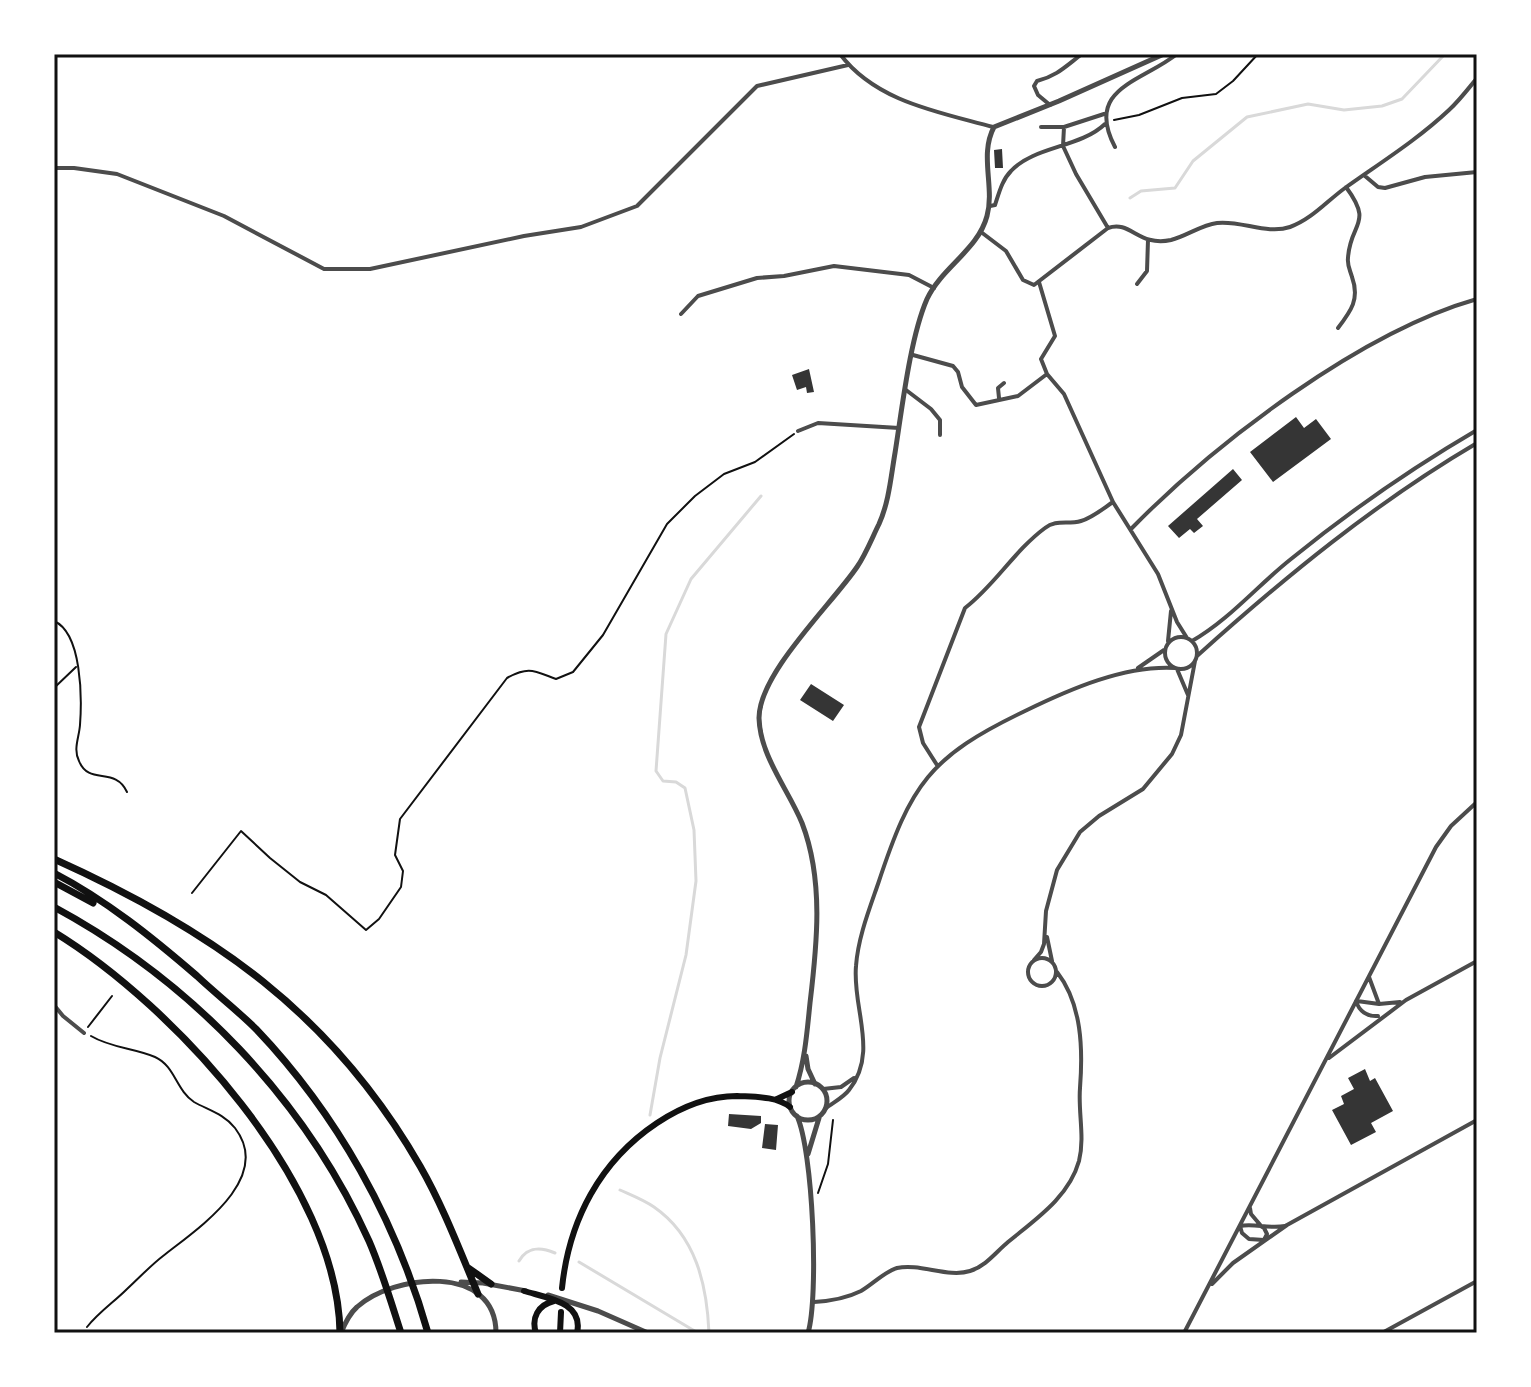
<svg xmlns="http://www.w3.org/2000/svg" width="1531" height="1387" font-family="'DM Sans',sans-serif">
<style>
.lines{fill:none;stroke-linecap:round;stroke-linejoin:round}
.stream{stroke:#d9d9d9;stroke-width:3}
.building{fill:#353535}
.path{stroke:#111;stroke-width:2}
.minor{stroke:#4c4c4c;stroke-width:4}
.tertiary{stroke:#4c4c4c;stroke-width:5}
.primary{stroke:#111;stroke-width:6}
.motorway{stroke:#111;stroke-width:7}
.neatline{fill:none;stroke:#111;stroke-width:3}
</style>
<rect width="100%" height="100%" fill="#fff"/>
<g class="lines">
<path class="stream" d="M1130 198 1141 191 1175 188 1193 161 1247 117 1308 104 1344 110 1382 106 1402 99 1445 54
M650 1115 660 1058 686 955 696 881 694 830 685 788 676 782 663 781 656 771 666 634 691 579 761 496
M620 1190C631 1195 644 1200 654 1207 696 1236 707 1285 709 1333
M519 1261C528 1246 541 1247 555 1253
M579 1262 698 1333"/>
</g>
<path class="building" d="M1002 149 1003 168H995L994 150Z
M809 369 814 392 807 393 806 387 797 390 792 375Z
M1296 417 1304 428 1316 419 1331 439 1273 482 1250 452Z
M1233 469 1242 480 1197 519 1203 526 1194 533 1190 529 1179 538 1168 526Z
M811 684 844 705 833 721 800 700Z
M1365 1069 1370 1081 1375 1078 1393 1111 1371 1123 1376 1132 1351 1145 1332 1110 1344 1104 1341 1096 1354 1089 1348 1078Z
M729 1114 761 1116V1123L751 1129 728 1126Z
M765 1124 778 1125 776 1150 762 1148Z"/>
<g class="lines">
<path class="path" d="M1114 120 1139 115 1182 98 1216 94 1233 81 1258 54
M54 621C82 633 82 698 80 725 79 738 73 749 79 761 89 786 115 766 127 792
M54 688 76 667
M192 893 241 831 270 858 300 882 326 895 366 930 379 919 401 887 403 871 395 855 400 819 507 678C529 666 534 671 556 679L573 672 603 635 667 524 695 496 724 474 755 462 794 434
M88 1027 112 996
M818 1193 828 1164 833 1120
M87 1327C99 1312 114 1302 127 1289 139 1278 150 1266 163 1256 197 1229 274 1179 235 1128 224 1114 208 1110 194 1102 176 1090 175 1066 155 1057 134 1048 111 1048 91 1036"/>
<path class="minor" d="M840 54C876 102 939 112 993 127
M1050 105 1038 95 1034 86 1037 81C1057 76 1066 66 1082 54
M1041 127H1064L1104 114
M1064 127 1063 146 1076 174 1108 228
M1115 147C1084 88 1142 82 1177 54
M54 168H74L117 174 224 216 324 269H370L524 236 581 227 637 206 757 86 848 65
M1365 176 1378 187 1385 188 1425 177 1477 172
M990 206 995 205C999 193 1002 180 1011 171 1034 146 1080 148 1105 124
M981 232 1006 251 1023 280 1034 285 1108 228C1131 220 1138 247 1171 240 1187 236 1201 225 1217 223 1241 220 1267 235 1290 227 1312 219 1327 201 1345 188 1380 163 1417 140 1449 110 1459 101 1468 89 1477 78
M1039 282 1055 336 1041 359 1047 374 1064 394 1113 502 1158 574 1177 622 1187 638
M1137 284 1147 271 1148 240
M681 314 698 296 757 278 784 276 834 266 909 275 934 288
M1338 328C1351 311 1360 299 1352 277 1350 270 1347 265 1348 258 1350 222 1374 225 1346 187
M913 355 953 366 958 372 962 387 976 405 1018 396 1047 374
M906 390 931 409 940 420V435
M999 398 998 388 1004 383
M798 431 818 423 899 428
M1131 529C1216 442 1361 332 1477 299
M1165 653a16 16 0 1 1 32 0a16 16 0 1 1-32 0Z
M1168 641 1171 611
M1192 641C1229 620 1258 585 1291 559 1350 511 1412 468 1477 430
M1197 656C1285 577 1375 503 1477 443
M1138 668 1164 650
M1177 669 1188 695
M937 765 923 743 919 727 965 608C995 585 1014 551 1045 528 1056 519 1068 525 1081 521 1092 518 1104 508 1113 502
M1047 937 1052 961
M1028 972a14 14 0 1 1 28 0a14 14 0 1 1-28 0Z
M1034 960 1041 952 1044 944 1046 911 1057 870 1080 832 1099 816 1143 789 1172 754 1181 735 1195 661
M1369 977 1379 1004
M1356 1001C1359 1011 1367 1017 1378 1016
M1357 1001 1379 1004 1400 1002
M54 1005 63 1016 84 1033
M1329 1058 1406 1000 1477 961
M823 1089 841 1087 854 1078
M825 1109C832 1103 843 1098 849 1090 879 1052 852 1008 856 966 858 938 869 910 878 884 911 784 929 757 1025 711 1070 689 1125 665 1175 668
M1250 1208 1251 1214 1262 1227
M1264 1228 1267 1234 1264 1240 1249 1239 1242 1233 1240 1226C1254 1223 1268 1229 1285 1226
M1212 1284 1233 1263 1287 1225 1477 1120
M814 1302C831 1301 847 1298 861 1291 873 1284 884 1272 897 1268 920 1263 948 1278 970 1271 986 1266 996 1252 1008 1242 1036 1219 1069 1197 1079 1161 1085 1137 1078 1112 1080 1088 1083 1049 1082 1004 1057 972
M1184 1333 1436 847 1451 826 1477 802
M1382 1333 1477 1281"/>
<path class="tertiary" d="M806 1056 808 1069 815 1084
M789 1101a19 19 0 1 1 38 0a19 19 0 1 1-38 0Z
M796 1087C805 1060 807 1032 810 1003 817 945 824 880 802 823 788 789 760 756 759 718 759 673 832 604 857 567 866 554 872 538 879 524 889 502 891 476 895 453 902 409 910 338 927 299 942 267 978 250 987 216 995 187 979 155 994 127L1059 101 1164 54
M797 1116C813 1151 819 1296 808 1333
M808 1154 819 1118
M461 1282 483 1283 526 1291
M548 1295 598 1311 648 1333
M341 1333C345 1323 349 1314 357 1307 393 1274 496 1263 496 1333"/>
<path class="primary" d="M777 1099 792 1092
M562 1288C569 1220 600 1161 657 1123 681 1107 708 1096 737 1096 755 1097 776 1096 790 1107
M524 1291C547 1298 584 1302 577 1333
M536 1333C531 1318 538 1305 554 1301
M560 1333 561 1312"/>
<path class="motorway" d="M54 859C212 930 332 1013 420 1166 443 1206 460 1251 478 1294
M54 873C106 900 153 938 197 976 216 994 237 1010 256 1029 337 1114 396 1220 428 1333
M54 882 93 903
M54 907C191 981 305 1099 369 1241 382 1271 391 1302 401 1333
M54 932C175 1006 338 1184 340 1333
M467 1267 491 1284"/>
</g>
<rect width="1531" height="1387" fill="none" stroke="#ffffff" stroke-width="112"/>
<rect x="56" y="56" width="1419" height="1275" class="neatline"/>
</svg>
